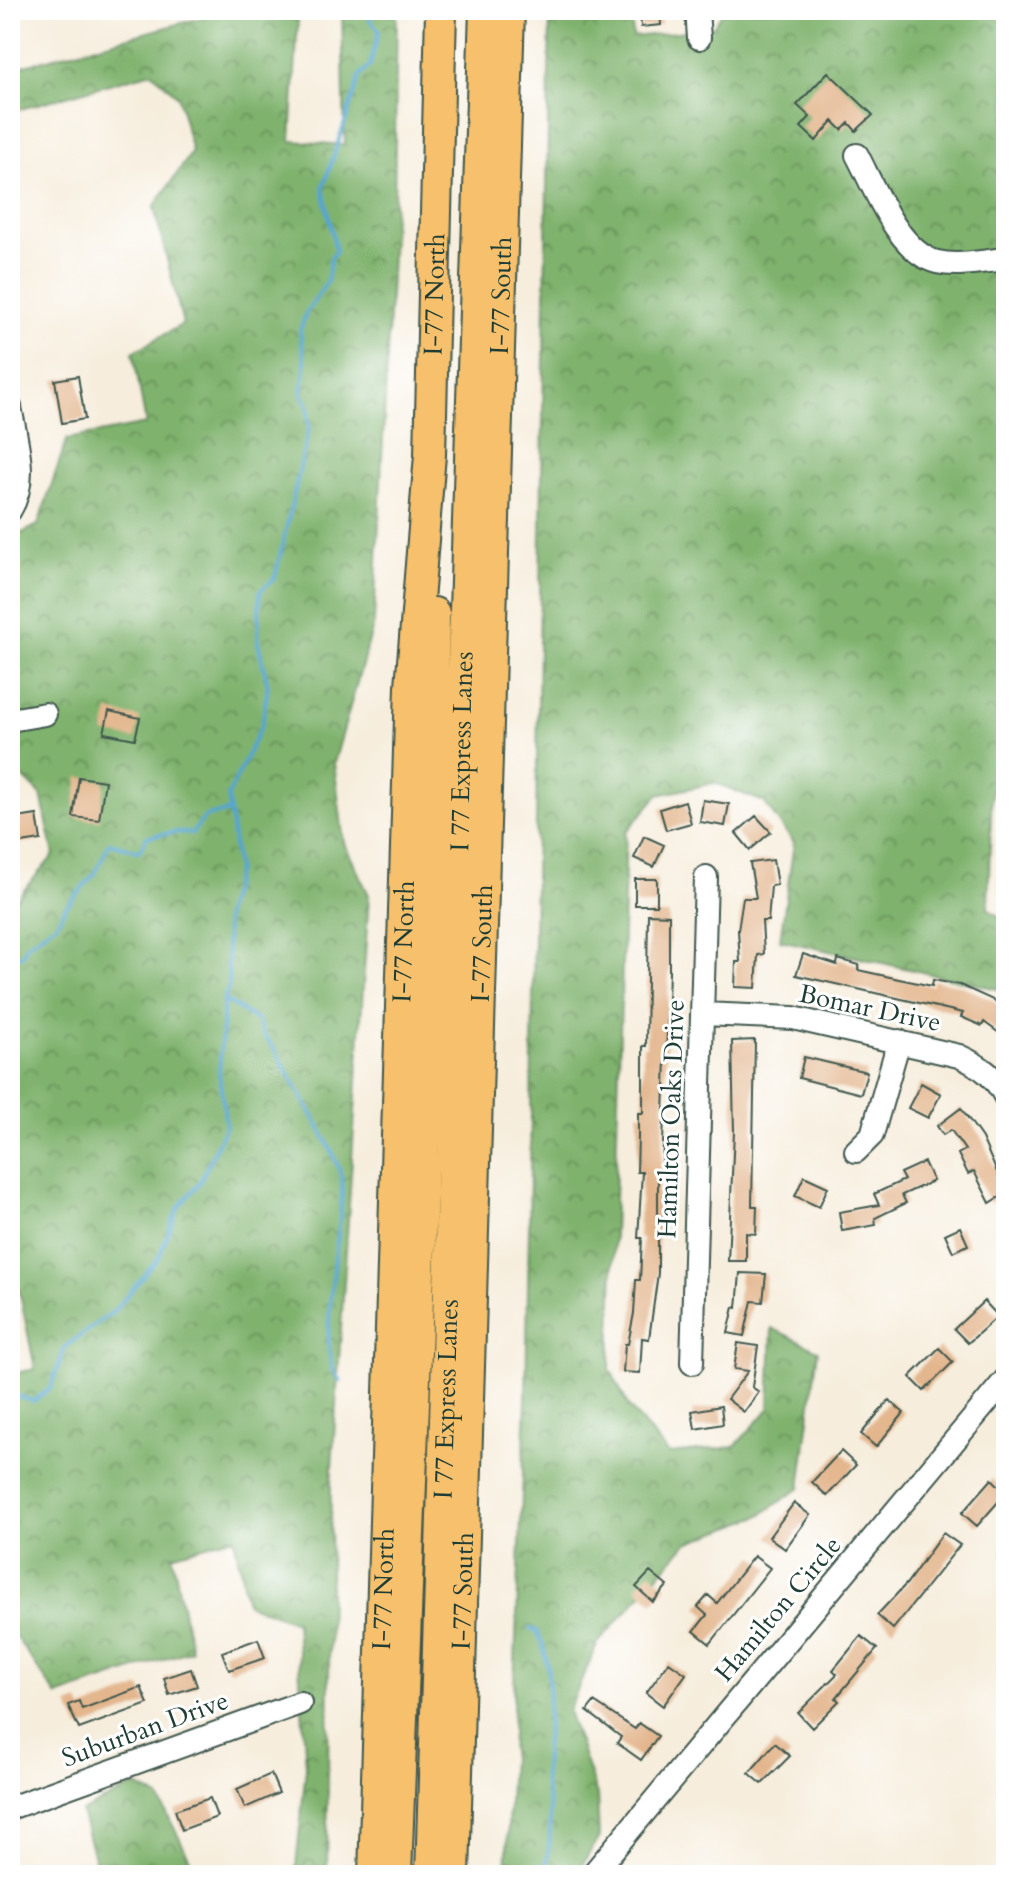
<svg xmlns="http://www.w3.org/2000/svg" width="1016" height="1885" font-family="Cardo,serif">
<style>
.forest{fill:url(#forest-crowns);stroke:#4f7850;stroke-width:2}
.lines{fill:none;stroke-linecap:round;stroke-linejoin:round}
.stream{stroke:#54a6cf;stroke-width:4}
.building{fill:#e3b68d}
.minor-casing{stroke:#3f574d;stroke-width:26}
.highway-casing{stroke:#3f574d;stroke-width:34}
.minor{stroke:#fff;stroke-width:22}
.highway{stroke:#f7c06c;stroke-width:30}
.labels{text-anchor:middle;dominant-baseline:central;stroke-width:6;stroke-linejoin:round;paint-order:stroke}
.street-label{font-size:26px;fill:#1f3d34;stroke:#fff}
</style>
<defs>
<pattern id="forest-crowns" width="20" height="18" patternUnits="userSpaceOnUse" patternTransform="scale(2)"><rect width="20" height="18" fill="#7fb26d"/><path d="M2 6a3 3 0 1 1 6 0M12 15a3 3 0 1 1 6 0" fill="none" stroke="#67925a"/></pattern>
</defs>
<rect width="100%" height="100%" fill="#fff"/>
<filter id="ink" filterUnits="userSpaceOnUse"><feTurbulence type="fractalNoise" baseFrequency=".0125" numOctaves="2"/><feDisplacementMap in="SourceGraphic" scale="16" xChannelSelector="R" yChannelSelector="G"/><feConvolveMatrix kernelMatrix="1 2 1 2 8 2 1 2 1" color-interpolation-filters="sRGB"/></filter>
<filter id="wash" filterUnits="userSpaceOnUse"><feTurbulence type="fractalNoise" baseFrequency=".006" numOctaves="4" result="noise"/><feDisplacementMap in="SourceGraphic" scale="32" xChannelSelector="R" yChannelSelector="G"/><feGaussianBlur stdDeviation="1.8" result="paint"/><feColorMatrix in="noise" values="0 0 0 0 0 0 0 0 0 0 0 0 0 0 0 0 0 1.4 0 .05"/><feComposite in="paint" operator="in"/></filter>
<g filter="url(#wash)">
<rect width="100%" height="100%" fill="#f6eddc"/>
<path class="forest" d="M230 10H270L298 21 291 141 345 145 342 10H397L394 214 374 623 334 763 344 843 369 895 331 1484 327 1875H290L296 1867 306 1767 296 1622 247 1604 234 1537 172 1555 191 1650 57 1696 10 1629V1374L35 1369 19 1289 10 1277V906L54 855 41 795 10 764V651L14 648 10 620V539L38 525 67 439 146 424 133 352 183 324 154 207 192 152 178 96 152 72 10 112V69Z
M550 10H631L633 37 712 28 722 13 740 10H1006V784L992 788 988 908 1006 922V991L780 940 794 843 764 802 715 783 658 795 626 832 610 1369 629 1407 669 1454 734 1447 769 1409 772 1328 818 1350 800 1488 759 1516 687 1543 598 1643 568 1711 597 1795 599 1837 576 1875H506L526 1400Z
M135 1785 159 1798 198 1875H99L81 1812Z"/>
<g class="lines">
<path class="stream" d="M10 958 22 955 28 944 57 923 65 908 96 872 109 843 139 851 147 837 175 832 192 833 206 816 227 812
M225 1000 258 1021C261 1037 272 1043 279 1057 293 1084 341 1157 342 1182 345 1221 312 1358 340 1380
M10 1394 34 1401 51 1387 65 1347 114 1311 159 1257 178 1208 200 1182 226 1125 219 1073 224 1000 229 985 225 915 237 870 228 796 262 724 268 686 258 642 260 591 275 578 309 428 308 406 302 394 305 364 300 331 306 313 327 282 331 257 336 252 323 188 354 95 360 75 370 66 379 30 370 20 367 10
M530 1629 537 1631C559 1675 544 1731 544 1777 544 1787 548 1797 549 1807 551 1829 550 1855 543 1875"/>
</g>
<g id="blocks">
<path class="building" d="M640 10H660L661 25 641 27Z
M828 72 873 115 856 131 849 123 842 130 833 121 816 141 801 127 810 117 797 105Z
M78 376 85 419 62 423 55 380Z
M109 711 140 718 135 739 104 733Z
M79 777 105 781 99 820 73 817Z
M703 800 729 804 725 826 700 822Z
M685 801 691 823 666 830 660 809Z
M37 815 41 840 15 844 11 819Z
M756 816 771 832 750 850 736 833Z
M644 836 664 845 654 867 634 858Z
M773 860 777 885 771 886 768 921H762L764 954 758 955 756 988 735 987 736 962H740L738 930 743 898H756L750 863Z
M635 879H657V905H635Z
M648 914 669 915V972L662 1172H658V1273L649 1339 642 1338 640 1373 623 1372 625 1344H628L634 1313 636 1280H640L642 1238H638L642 1172H637L638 1137V1113H643V1046H646Z
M803 954 837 965 838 959 859 965 858 970 899 979 932 986 933 980 960 985 993 1000 1006 1012V1038L984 1022 982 1026 961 1017 963 1013 796 975Z
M755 1040 752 1206H757L756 1234 746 1233V1261H728L734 1132 732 1041Z
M804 1057 867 1072 861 1094 799 1078Z
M921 1083 941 1094 928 1118 908 1108Z
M961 1108 982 1138 1006 1193 990 1203 974 1171 968 1174 958 1154 965 1150 951 1130 943 1135 937 1126Z
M924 1162 933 1181 902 1195 906 1203 875 1218 876 1225 842 1231 839 1212 879 1205 874 1194 904 1180 900 1173Z
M804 1176 828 1187 819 1207 795 1196Z
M960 1227 968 1245 953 1252 945 1234Z
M740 1273 766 1274 763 1302 752 1301 744 1336 728 1333 734 1307 737 1308Z
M984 1301 998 1316 968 1343 954 1329Z
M738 1343 758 1346 752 1387 759 1392 744 1412 727 1399 748 1371 734 1369Z
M939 1348 953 1362 924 1391 910 1377Z
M889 1400 904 1413 876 1447 861 1434Z
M721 1406 723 1424 695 1429 692 1411Z
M841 1451 856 1465 827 1496 812 1482Z
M992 1479 1006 1493 977 1526 962 1513Z
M794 1503 810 1515 785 1549 769 1537Z
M943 1533 960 1545 893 1629 877 1615 907 1583Z
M754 1556 770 1568 710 1644 694 1631 707 1615 698 1607 708 1595 717 1603Z
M650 1572 667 1586 653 1602 636 1587Z
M861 1636 877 1649 836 1698 839 1701 812 1728 798 1713 837 1674 833 1670Z
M258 1639 265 1658 229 1670 222 1652Z
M669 1662 686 1674 663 1706 646 1693Z
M191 1669 197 1686 169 1695 164 1678Z
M141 1687 148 1704 79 1729 68 1705 79 1701 82 1709Z
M594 1702 635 1729 639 1723 658 1736 641 1760 617 1743 621 1737 587 1711Z
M775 1743 790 1756 762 1784 749 1773Z
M271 1774 279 1793 245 1808 237 1789Z
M210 1798 217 1817 182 1830 175 1810Z"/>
</g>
</g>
<g filter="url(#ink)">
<use href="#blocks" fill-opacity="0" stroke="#3f574d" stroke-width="2"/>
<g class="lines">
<g class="minor-casing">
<path id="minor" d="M697 10 699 38
M857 155C874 187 899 253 937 262 959 267 985 261 1006 259
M10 407C16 441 29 479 10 510
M10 720 45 714
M703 1014 793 1018 959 1056C981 1066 995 1076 1006 1098
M856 1151 872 1135 899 1041
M692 1363 706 877
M10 1808 300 1703
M592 1875 1006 1379"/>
</g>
<g class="highway-casing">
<g id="highway">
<path id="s1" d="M374 1875 411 686 430 455 441 10"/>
<path d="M396 1875 430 985 434 613"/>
<path id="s2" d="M431 1875 454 1126 462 700 485 10"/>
<path id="s3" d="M454 1875 509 10"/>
</g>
</g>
<use href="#minor" class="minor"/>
<use href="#highway" class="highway"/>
</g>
</g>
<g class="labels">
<g class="street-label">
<text stroke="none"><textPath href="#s1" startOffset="1582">I-77 North</textPath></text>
<text stroke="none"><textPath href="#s3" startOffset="1580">I-77 South</textPath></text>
<text stroke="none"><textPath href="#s2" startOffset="1124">I 77 Express Lanes</textPath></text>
<text stroke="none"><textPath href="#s1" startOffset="934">I-77 North</textPath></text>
<text stroke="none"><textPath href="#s3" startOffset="932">I-77 South</textPath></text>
<text transform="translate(870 1008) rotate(12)">Bomar Drive</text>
<text transform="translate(671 1119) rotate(-88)">Hamilton Oaks Drive</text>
<text stroke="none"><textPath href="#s2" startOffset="476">I 77 Express Lanes</textPath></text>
<text stroke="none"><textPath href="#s1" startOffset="286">I-77 North</textPath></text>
<text stroke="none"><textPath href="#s3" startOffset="284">I-77 South</textPath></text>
<text transform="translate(778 1609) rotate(-50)">Hamilton Circle</text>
<text transform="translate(145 1729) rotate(-20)">Suburban Drive</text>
</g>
</g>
<rect width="1016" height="1885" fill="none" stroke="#fff" stroke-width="40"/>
</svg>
